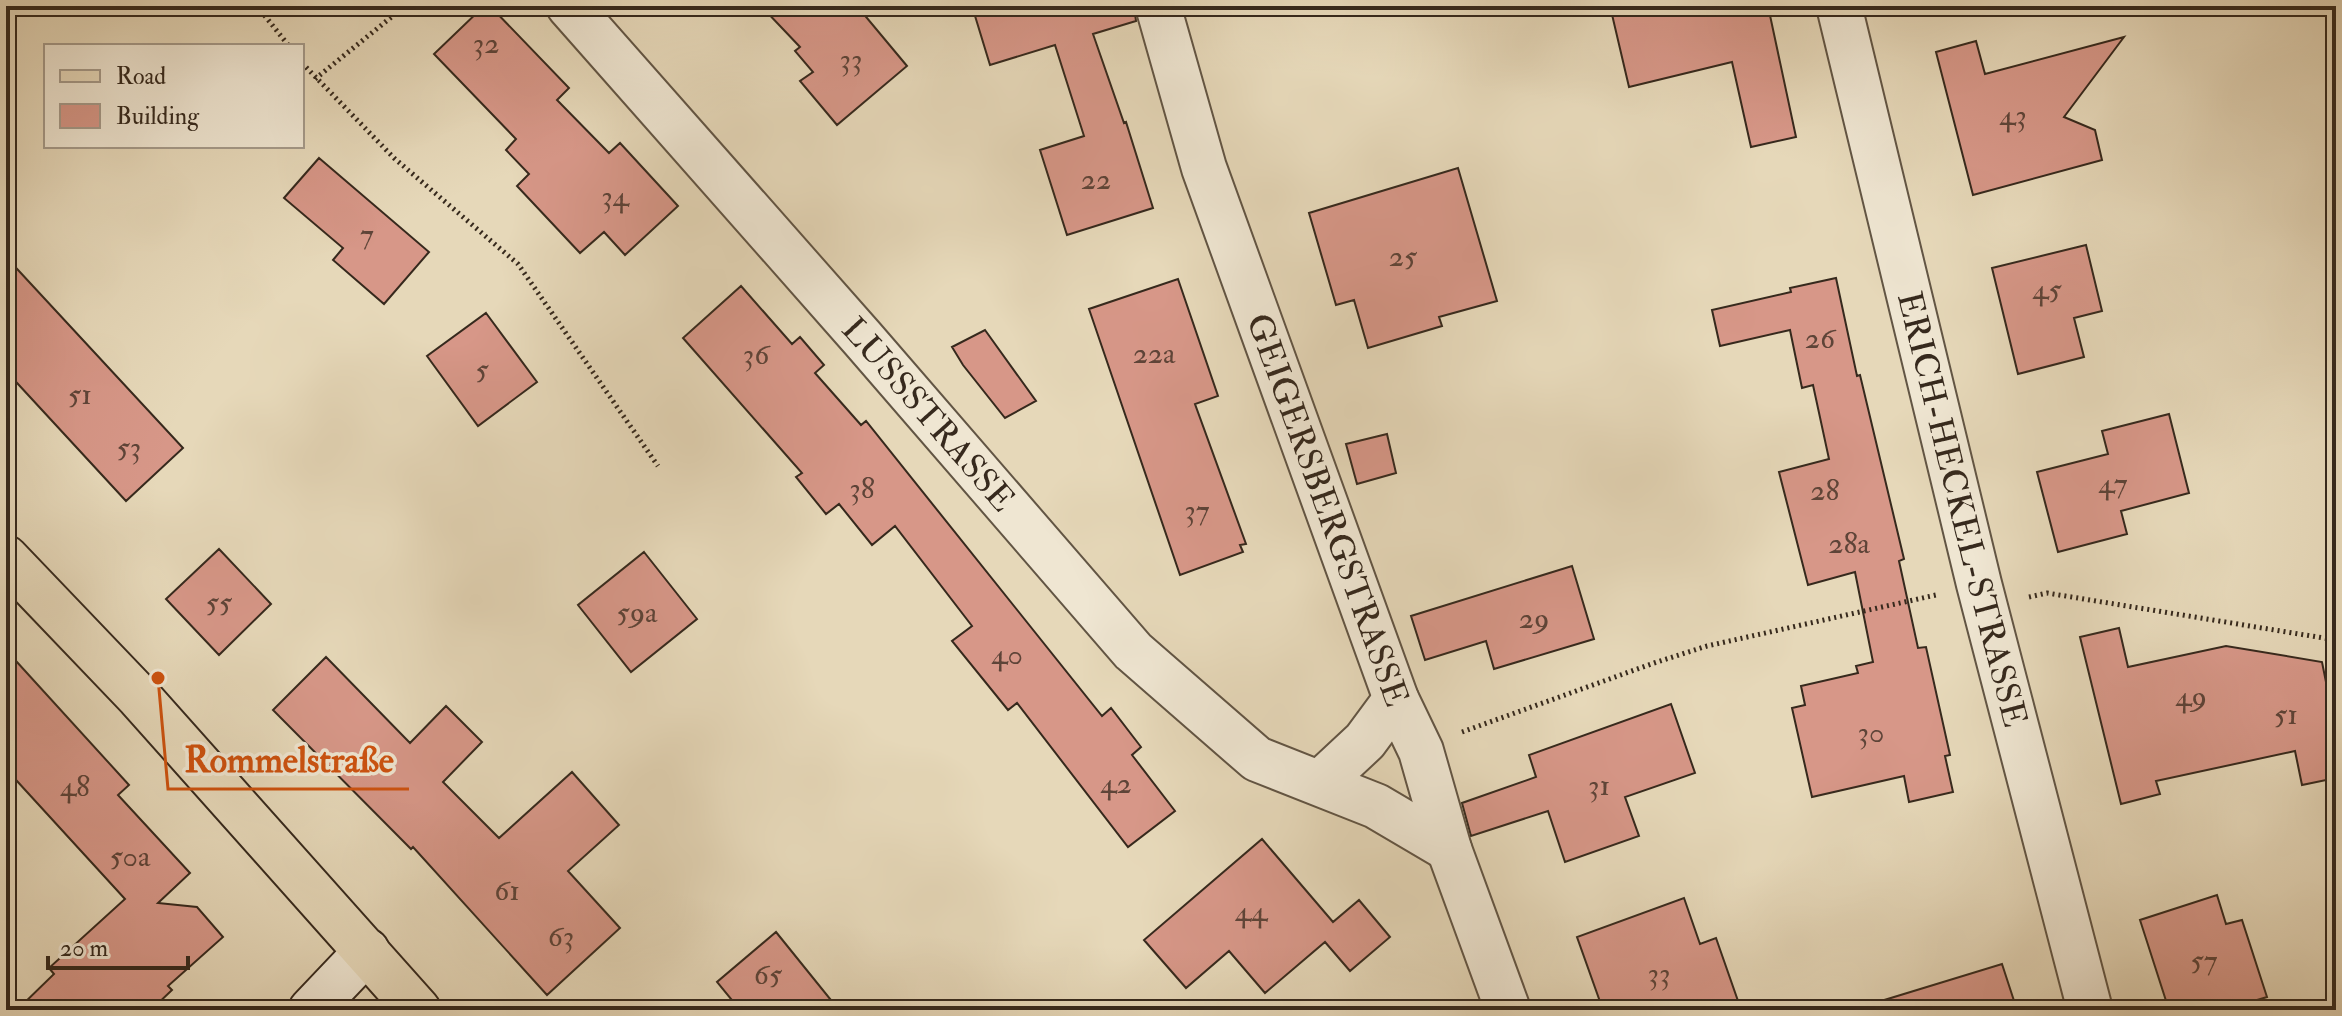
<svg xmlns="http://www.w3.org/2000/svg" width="2342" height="1016" font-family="'IM FELL Double Pica',serif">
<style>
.building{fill:#d79788;stroke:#36291d;stroke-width:2}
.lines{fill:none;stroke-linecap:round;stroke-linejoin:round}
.street-casing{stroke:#625544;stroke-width:48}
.secondary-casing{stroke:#36291d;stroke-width:48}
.primary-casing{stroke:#36291d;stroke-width:48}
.path{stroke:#36291d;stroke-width:5;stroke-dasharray:2 4;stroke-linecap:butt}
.street{stroke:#efe6d2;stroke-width:44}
.secondary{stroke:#efe6d2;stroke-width:44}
.primary{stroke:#e6d8b9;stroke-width:44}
.labels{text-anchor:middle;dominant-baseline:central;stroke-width:7;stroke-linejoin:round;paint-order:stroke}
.number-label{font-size:30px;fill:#5e4438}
.street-label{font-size:34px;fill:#36291d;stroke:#efe6d2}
.leader{fill:none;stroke:#cd520f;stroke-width:3}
.callout-dot{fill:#cd520f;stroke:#efe6d2;stroke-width:3}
.callout-label{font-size:36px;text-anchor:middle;font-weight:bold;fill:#cd520f;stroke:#efe6d2;stroke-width:7;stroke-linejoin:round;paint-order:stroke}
</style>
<rect width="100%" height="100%" fill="#e6d8b9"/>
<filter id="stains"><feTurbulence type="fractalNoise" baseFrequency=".0025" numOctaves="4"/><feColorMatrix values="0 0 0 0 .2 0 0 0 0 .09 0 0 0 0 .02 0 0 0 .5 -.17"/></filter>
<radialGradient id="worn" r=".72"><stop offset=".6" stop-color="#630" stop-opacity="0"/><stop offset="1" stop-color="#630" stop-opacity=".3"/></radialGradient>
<path class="building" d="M484 6H490L569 88 557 100 609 153 620 143 678 206 625 255 604 232 580 253 517 186 529 174 506 150 516 139 434 54Z
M761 6H857L907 66 837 125 800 81 813 72 795 51 800 47Z
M972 6H1134L1136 21 1093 34 1124 123 1126 122 1153 208 1067 235 1040 150 1084 136 1055 45 990 65Z
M1610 6H1768L1796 137 1751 147 1732 62 1629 87Z
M2124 37 2064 117 2095 130 2102 160 1973 195 1936 52 1976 41 1985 74Z
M319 158 429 252 384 304 333 260 343 248 284 198Z
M1458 168 1497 301 1439 317 1442 326 1368 348 1354 300 1336 305 1309 213Z
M2086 245 2102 311 2074 318 2084 357 2018 374 1992 268Z
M6 257 183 448 126 501 6 371Z
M1836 278 1857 376 1860 375 1904 559 1899 561 1918 648 1926 647 1950 755 1945 756 1953 792 1909 802 1904 776 1812 797 1792 708 1805 705 1801 686 1858 673 1856 666 1873 662 1855 572 1808 585 1779 472 1829 459 1813 385 1802 388 1790 330 1720 346 1712 310 1791 292 1790 288Z
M1178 279 1218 396 1195 404 1246 544 1240 545 1243 552 1180 575 1089 309Z
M741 286 792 344 800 337 824 365 815 373 861 425 866 421 1102 716 1111 708 1141 747 1132 755 1175 811 1128 847 1017 703 1008 710 952 641 972 626 895 526 872 545 839 504 826 514 796 477 802 473 683 338Z
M486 313 537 382 478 426 427 356Z
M985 330 1036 401 1005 418 963 365 952 347Z
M2169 414 2189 493 2121 511 2127 534 2058 552 2037 472 2108 454 2102 431Z
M1387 434 1396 473 1357 484 1346 444Z
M219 549 271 604 219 655 166 599Z
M644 552 697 619 631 672 578 605Z
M1572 566 1594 639 1494 669 1486 641 1425 660 1411 616Z
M2119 628 2128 667 2226 646 2322 662 2329 697 2336 695V778L2302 785 2295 751 2156 781 2160 794 2121 804 2080 637Z
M6 650 129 785 118 795 190 873 158 903 197 907 223 937 168 986 172 990 151 1010H17L54 974 49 968 125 899 6 769Z
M326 657 410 743 446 706 482 742 443 782 499 838 572 772 619 825 568 871 620 928 547 995 413 847 411 849 273 710Z
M1671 704 1695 773 1625 797 1639 836 1565 862 1548 811 1471 836 1462 803 1536 777 1529 755Z
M1262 839 1333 922 1359 900 1390 937 1350 971 1325 942 1265 993 1229 951 1186 988 1144 940Z
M2217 895 2226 924 2242 920 2267 997 2244 1004 2246 1010H2169L2140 920Z
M1684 898 1700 944 1716 938 1738 1001 1714 1010H1603L1577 937Z
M776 932 839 1010H740L717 982Z
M2002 964 2017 1010H1883L1881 1001Z"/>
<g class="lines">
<g class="street-casing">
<g id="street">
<path id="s1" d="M569 6 863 339 1133 651 1257 759 1376 806 1449 849"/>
<path id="s2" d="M1158 6 1204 168 1396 699 1421 751 1449 849 1508 1010"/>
<path id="s3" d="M1839 6 1979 584 2090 1010"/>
<path d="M1320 783 1365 741 1396 699"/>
</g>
</g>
<g class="secondary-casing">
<path id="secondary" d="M311 1010 367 951"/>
</g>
<g class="primary-casing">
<path id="primary" d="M6 558 139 697 418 1010"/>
</g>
<path class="path" d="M257 6 289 46
M302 63 394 158 518 264 658 466
M315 79 405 6
M2029 597 2047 593 2336 640
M1462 732 1654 663 1707 646 1936 595"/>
<use href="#street" class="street"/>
<use href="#secondary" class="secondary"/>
<use href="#primary" class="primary"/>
</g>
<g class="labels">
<g class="number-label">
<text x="486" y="43">32</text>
<text x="851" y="59">33</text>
<text x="2013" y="115">43</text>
<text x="1096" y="179">22</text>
<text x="615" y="196">34</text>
<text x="367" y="234">7</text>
<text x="1403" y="256">25</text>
<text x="2047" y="289">45</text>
<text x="1820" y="338">26</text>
<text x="1154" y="353">22a</text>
<text x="756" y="354">36</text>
<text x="482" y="369">5</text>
<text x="80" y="394">51</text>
<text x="129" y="447">53</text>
<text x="2113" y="483">47</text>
<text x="862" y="488">38</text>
<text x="1825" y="490">28</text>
<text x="1197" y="510">37</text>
<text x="1849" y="543">28a</text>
<text x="219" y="602">55</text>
<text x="637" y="612">59a</text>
<text x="1534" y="618">29</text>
<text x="1007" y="654">40</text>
<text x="2191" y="696">49</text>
<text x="2286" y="714">51</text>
<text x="1871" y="732">30</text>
<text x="1116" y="783">42</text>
<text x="1599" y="785">31</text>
<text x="75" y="786">48</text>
<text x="130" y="856">50a</text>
<text x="507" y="890">61</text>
<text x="1251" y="911">44</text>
<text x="561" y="936">63</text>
<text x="2204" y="960">57</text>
<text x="1659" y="973">33</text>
<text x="768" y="974">65</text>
</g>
<g class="street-label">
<text stroke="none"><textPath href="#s1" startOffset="544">LUSSSTRASSE</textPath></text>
<text stroke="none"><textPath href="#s3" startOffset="518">ERICH-HECKEL-STRASSE</textPath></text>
<text stroke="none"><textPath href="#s2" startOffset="532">GEIGERSBERGSTRASSE</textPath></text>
</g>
</g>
<path class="leader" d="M158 678L168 789H409"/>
<circle class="callout-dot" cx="158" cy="678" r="8"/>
<g class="callout-label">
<text x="289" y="772">Rommelstraße</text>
</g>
<rect width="2342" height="1016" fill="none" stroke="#e6d8b9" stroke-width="32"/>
<rect x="8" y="8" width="2326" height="1000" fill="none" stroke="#36291d" stroke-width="4"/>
<rect x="16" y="16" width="2310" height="984" fill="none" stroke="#36291d" stroke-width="2"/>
<rect x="44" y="44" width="260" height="104" fill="#efe6d2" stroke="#a59a8a" stroke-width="2"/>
<rect x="60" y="70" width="40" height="12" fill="#e6d8b9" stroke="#a59a8a" stroke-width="2"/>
<text x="116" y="84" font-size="24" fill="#36291d">Road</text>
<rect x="60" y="104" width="40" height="24" fill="#d79788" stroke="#a59a8a" stroke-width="2"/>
<text x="116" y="124" font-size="24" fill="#36291d">Building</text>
<path d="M48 956v12h140v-12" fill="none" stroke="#36291d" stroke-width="4"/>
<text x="60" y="956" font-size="24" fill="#36291d" stroke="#efe6d2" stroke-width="6" paint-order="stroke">20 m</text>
<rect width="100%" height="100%" filter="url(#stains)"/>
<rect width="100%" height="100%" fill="url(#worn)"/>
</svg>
